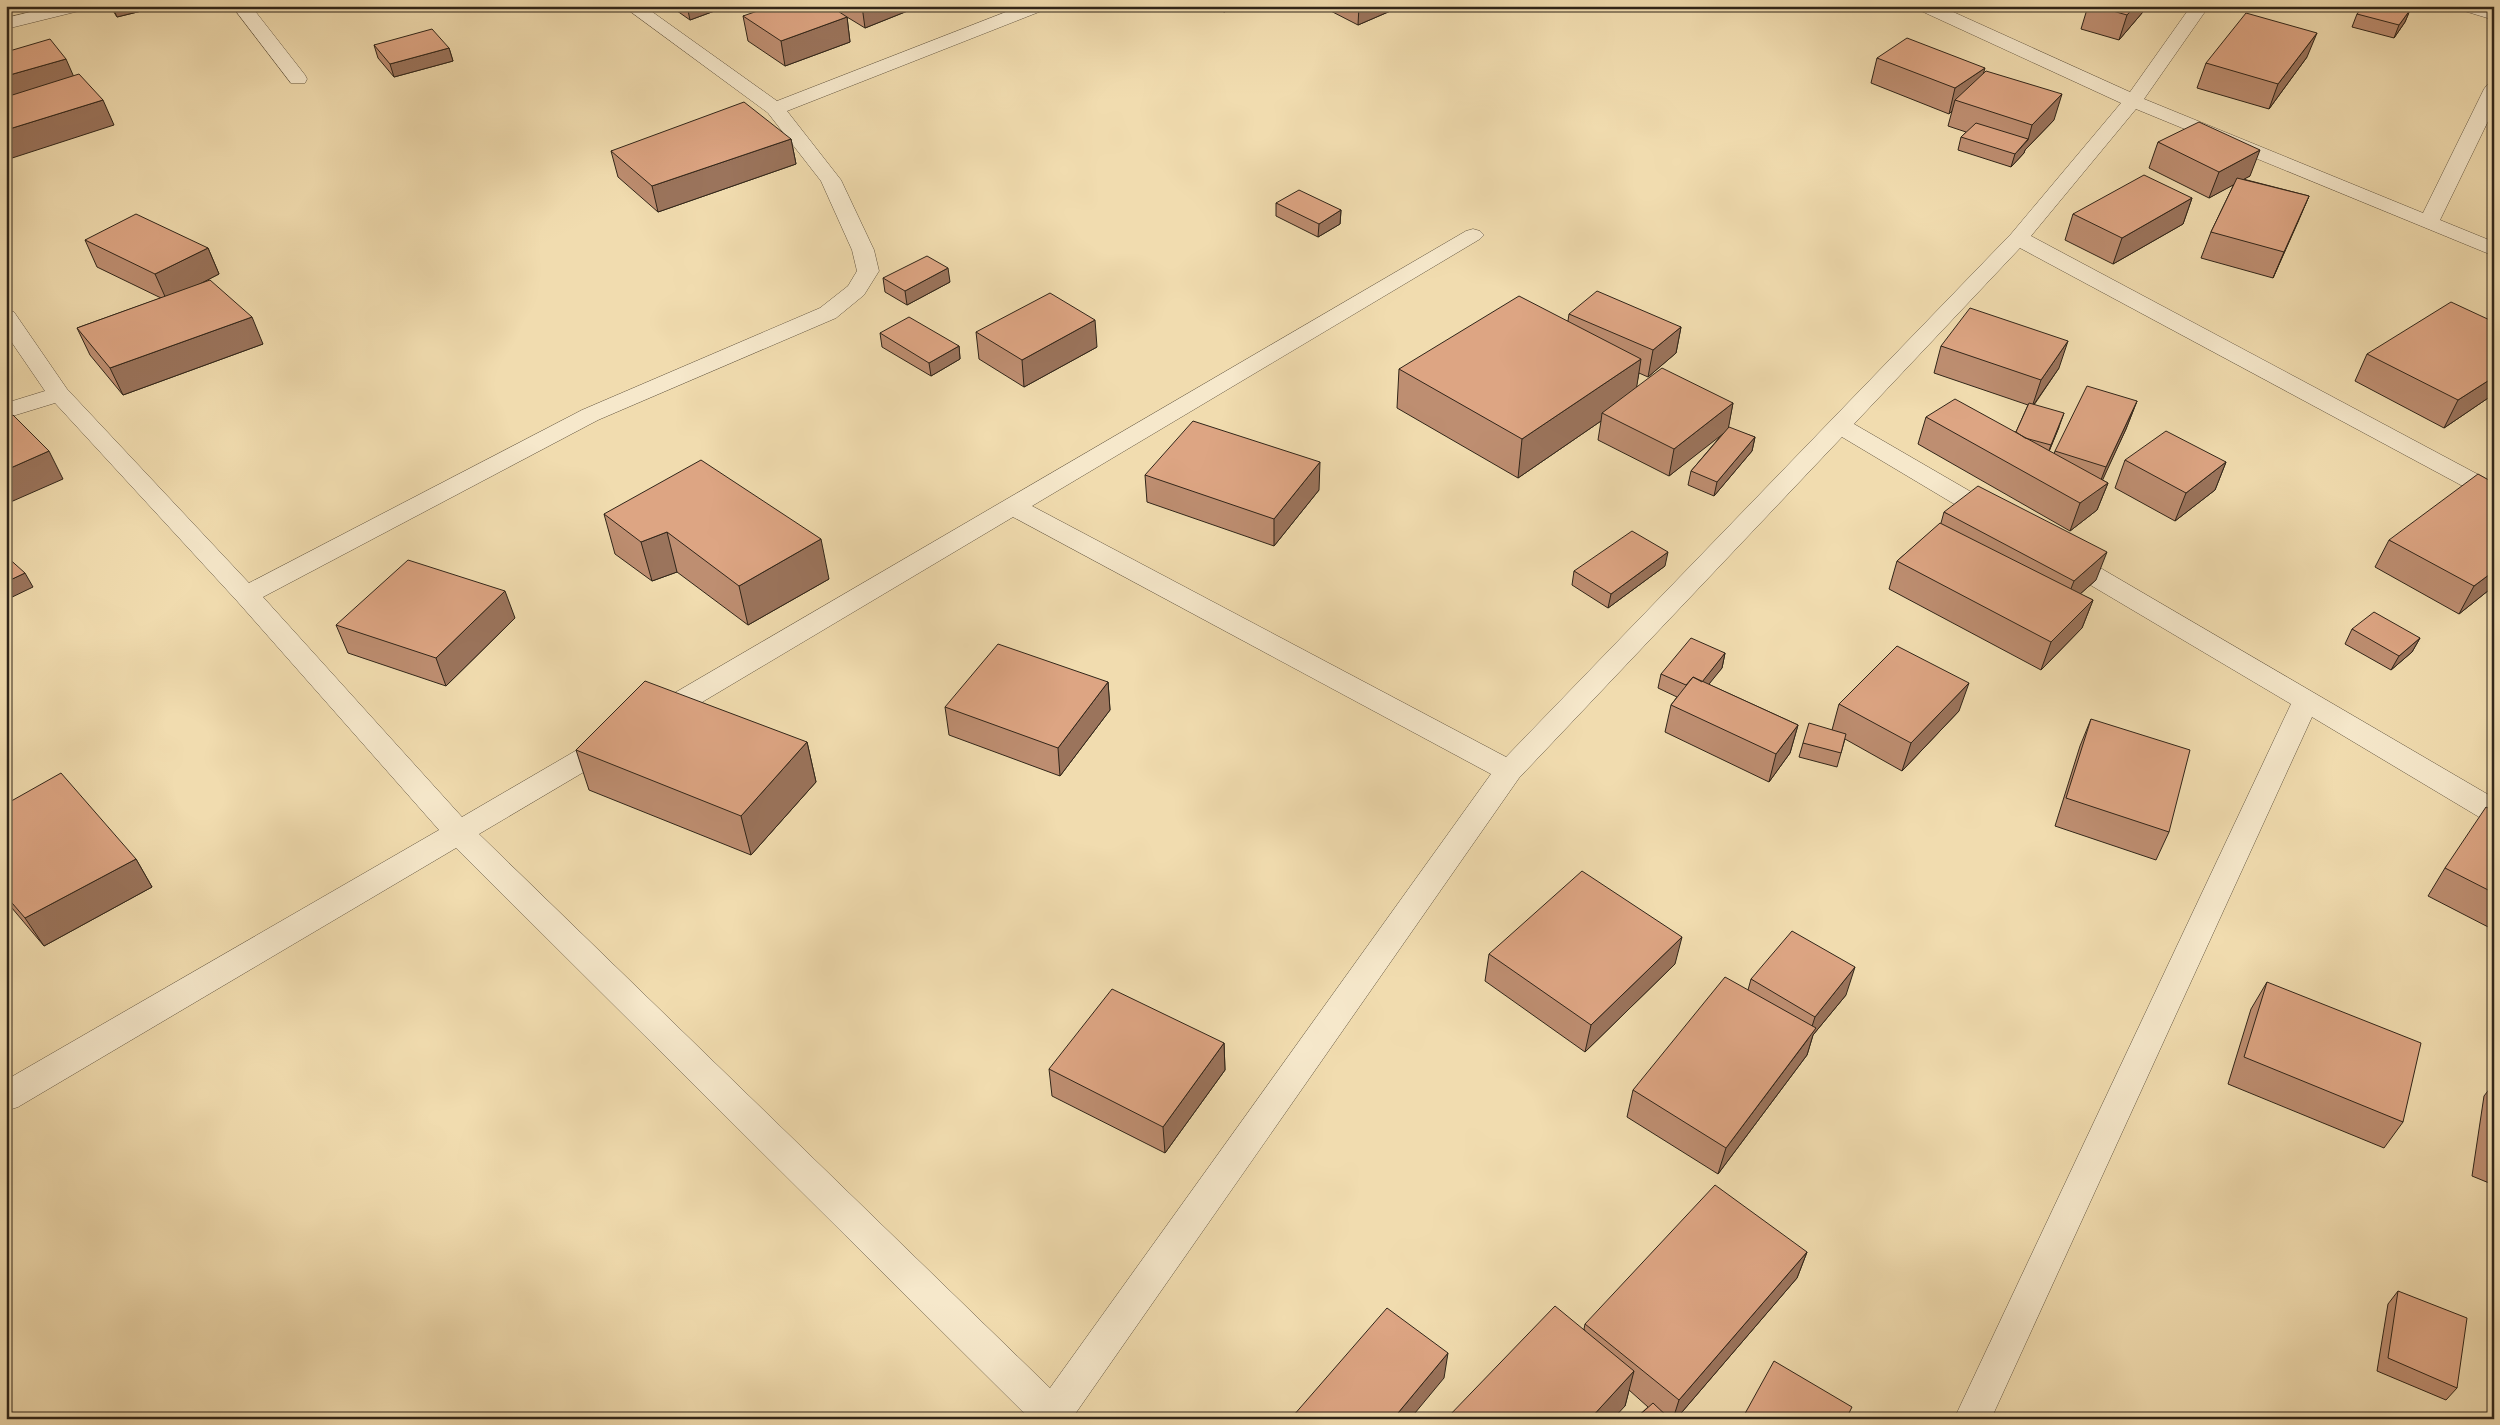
<svg xmlns="http://www.w3.org/2000/svg" width="2500" height="1425" font-family="'IM FELL English',serif">
<style>
.lines{fill:none;stroke-linecap:round;stroke-linejoin:round}
.minor-casing{stroke:#60533e;stroke-width:1}
.minor{fill:#f6e8cb;fill-rule:evenodd}
.wall{fill:#be8e71;stroke:#302519}
.shaded-wall{fill:#9b745c;stroke:#302519}
.building{fill:#dda583;stroke:#302519}
</style>
<rect width="100%" height="100%" fill="#f1dcaf"/>
<filter id="stains"><feTurbulence type="fractalNoise" baseFrequency=".004" numOctaves="4"/><feColorMatrix values="0 0 0 0 .2 0 0 0 0 .09 0 0 0 0 .02 0 0 0 .5 -.17"/></filter>
<radialGradient id="worn" r=".72"><stop offset=".6" stop-color="#630" stop-opacity="0"/><stop offset="1" stop-color="#630" stop-opacity=".3"/></radialGradient>
<g class="lines">
<g class="minor-casing">
<path id="minor" d="M55 6H86L83 10 6 29V18Z
M232 6H251L305 75 307 79 305 83H291Z
M623 6H644L777 101 1021 6H1047L1044 10 787 111 841 180 874 250 879 271 864 295 836 318 598 420 263 597 462 817 601 736 611 733 621 736 625 743 621 750 479 834 1050 1388 1491 774 1013 517 667 723 657 726 647 723 643 716 647 709 1466 231 1473 229 1480 231 1484 235 1480 239 1032 506 1506 757 2011 234 2121 103 1919 10 1916 6H1940L2130 92 2191 6H2209L2144 99 2423 213 2484 89 2487 85 2494 83V109L2440 220 2494 242V256L2136 109 2031 236 2494 483V501L2485 498 2020 248 1854 424 2004 511 2007 517 2004 523 1995 525 1986 523 1842 437 1519 778 1073 1417 1074 1419H1030L456 848 18 1107 6 1111V1080L439 830 237 601 55 403 6 418V403L45 391 6 334V310L14 312 67 389 249 583 582 410 820 308 848 286 857 271 852 250 821 181 768 113Z
M2458 6H2486L2494 9V20L2461 10Z
M2064 550 2073 552 2494 798V823L2484 820 2312 717 1991 1419H1954L2291 704 2055 564 2051 558 2055 552Z"/>
</g>
<use href="#minor" class="minor"/>
</g>
<path class="wall" d="M110 6H162L117 17Z
M670 6H728L690 20Z
M833 6H915V8L865 28 847 17 850 42 785 66 748 41 743 16 834 9Z
M1213 6H1236L1224 12Z
M1321 6H1402L1358 25Z
M2088 6H2148L2119 40 2081 29Z
M2410 10 2405 22 2394 38 2352 27 2357 14Z
M374 45 449 48 453 61 394 77 378 58Z
M2307 57 2269 109 2197 88 2206 63Z
M1877 58 1984 73 2054 120 2025 150 2024 153 2011 167 1958 150 1961 137 1966 132 1948 126 1952 111 1949 114 1871 83Z
M791 139 796 164 658 212 618 177 611 151Z
M2158 142 2250 176 2243 179 2309 196 2273 278 2201 258 2211 232 2234 184 2209 198 2149 168Z
M2192 198 2183 224 2113 264 2065 240 2073 214Z
M1276 203 1341 210 1340 224 1318 237 1276 216Z
M85 240 208 248 219 274 197 285 263 344 123 395 90 355 77 328 161 298 97 267Z
M883 278 950 282 907 305 885 292Z
M1569 314 1681 327 1676 353 1648 377 1639 373 1636 387 1733 403 1728 428 1755 437 1752 451 1714 496 1688 485 1691 471 1724 432 1669 476 1598 440 1601 421 1518 478 1397 408 1399 369 1568 321Z
M2494 322V394L2444 428 2355 381 2367 354Z
M976 332 1097 347 1024 387 979 359Z
M880 333 959 346 960 359 931 376 882 347Z
M1941 346 2059 368 2034 405 2059 427 2049 451 2054 454 2055 451 2137 401 2126 429 2102 480 2108 483 2097 510 2070 531 1918 444 1926 417 2016 432 2028 405 1934 373Z
M2125 460 2226 462 2215 490 2175 521 2115 488Z
M1145 475 1319 490 1274 546 1147 502Z
M1944 512 2096 580 2080 594 2093 600 2082 628 2041 670 1889 589 1897 561 1941 523Z
M604 514 829 579 748 625 677 572 652 581 615 554Z
M2389 540 2494 586 2459 614 2375 567Z
M1665 566 1608 608 1572 585 1574 571Z
M515 618 446 686 348 653 336 625Z
M2352 629 2420 638 2412 652 2391 670 2345 644Z
M1725 653 1722 668 1708 684 1798 725 1790 753 1769 782 1665 732 1671 705 1677 697 1658 688 1661 674Z
M1108 682 1110 710 1060 776 949 735 945 707Z
M1839 704 1959 711 1902 771 1845 739 1837 767 1799 757 1803 743 1832 730Z
M2091 719 2169 832 2156 860 2055 826 2080 746Z
M807 742 816 782 751 855 589 790 576 750Z
M6 804 136 859 152 887 44 946 6 901Z
M2494 811V930L2428 896 2445 868Z
M1489 954 1675 964 1585 1052 1485 981Z
M1751 979 1846 995 1813 1035 1807 1055 1718 1174 1627 1117 1633 1090 1748 990Z
M2267 982 2403 1122 2384 1148 2228 1084 2251 1009Z
M1224 1043 1225 1070 1165 1153 1052 1096 1049 1069Z
M2494 1083V1185L2472 1176 2484 1096Z
M1807 1252 1797 1278 1676 1419H1635L1648 1407 1629 1390 1625 1406 1584 1329 1585 1324Z
M2398 1291 2457 1388 2446 1400 2377 1371 2388 1304Z"/>
<path class="shaded-wall" d="M112 6H162L117 17Z
M687 6H728L690 20Z
M862 6H915V8L865 28Z
M1224 6H1236L1224 12Z
M1359 6H1402L1358 25Z
M2135 6H2148L2119 40 2127 15Z
M2410 10 2405 22 2394 38 2399 25Z
M847 17 850 42 785 66 781 41Z
M2317 33 2307 57 2269 109 2278 84Z
M449 48 453 61 394 77 390 64Z
M66 59 77 84 6 105V76Z
M1985 68 1978 93 1955 100 1952 111 1949 114 1955 88Z
M2062 94 2054 120 2025 150 2024 153 2011 167 2015 154 2028 140 2032 125Z
M103 100 114 125 6 160V130Z
M791 139 796 164 658 212 652 186Z
M2260 150 2250 176 2209 198 2219 172Z
M2309 196 2298 222 2273 278 2284 252Z
M2192 198 2183 224 2113 264 2122 238Z
M1341 210 1340 224 1318 237 1319 224Z
M208 248 219 274 167 301 155 274Z
M948 268 950 282 907 305 905 291Z
M252 317 263 344 123 395 110 368Z
M1095 320 1097 347 1024 387 1022 360Z
M1681 327 1676 353 1648 377 1653 350Z
M2068 341 2059 368 2032 407 2041 380Z
M959 346 960 359 931 376 929 363Z
M1641 359 1635 398 1602 413 1601 421 1518 478 1522 439Z
M2494 377V394L2444 428 2458 400Z
M2137 401 2126 429 2098 490 2108 483 2097 510 2070 531 2080 503 2097 490 2106 467Z
M1733 403 1728 430 1669 476 1674 449Z
M2064 413 2059 427 2046 459 2051 445Z
M1755 437 1752 451 1714 496 1717 482Z
M49 451 63 479 6 504V470Z
M1320 462 1319 490 1274 546V519Z
M2226 462 2215 490 2175 521 2186 493Z
M667 532 677 572 652 581 641 542Z
M821 539 829 579 748 625 739 586Z
M1668 552 1665 566 1608 608 1611 594Z
M2107 552 2096 580 2063 609 2074 581Z
M2494 571V586L2459 614 2474 586Z
M25 573 33 587 6 600V582Z
M505 591 515 618 446 686 436 658Z
M2093 600 2082 628 2041 670 2051 642Z
M2420 638 2412 652 2391 670 2399 656Z
M1725 653 1722 668 1693 704 1696 689Z
M1108 682 1110 710 1060 776 1058 748Z
M1969 683 1959 711 1902 771 1911 743Z
M1798 725 1790 753 1769 782 1776 754Z
M807 742 816 782 751 855 741 816Z
M136 859 152 887 44 946 25 918Z
M1682 937 1675 964 1585 1052 1591 1025Z
M1855 967 1846 995 1813 1035 1807 1055 1718 1174 1726 1148 1808 1039 1815 1017Z
M1224 1043 1225 1070 1165 1153 1163 1127Z
M1807 1252 1797 1278 1676 1419H1673L1679 1400Z
M1448 1353 1444 1378 1410 1419H1393Z
M1634 1371 1625 1406 1613 1419H1590Z"/>
<path class="building" d="M772 6H830L847 17 781 41 743 16Z
M2095 6H2135L2127 15Z
M2363 6H2398L2410 10 2399 25 2357 14Z
M2246 13 2317 33 2278 84 2206 63Z
M432 29 449 48 390 64 374 45Z
M1907 38 1985 68 1955 88 1877 58Z
M50 39 66 59 6 76V52Z
M1986 71 2062 94 2032 125 1955 100Z
M79 74 103 100 6 130V97Z
M744 102 791 139 652 186 611 151Z
M2199 122 2260 150 2219 172 2158 142Z
M1976 123 2028 139 2015 154 1961 137Z
M2144 175 2192 198 2122 238 2073 214Z
M2237 178 2309 196 2284 252 2211 232Z
M1299 190 1341 210 1319 224 1276 203Z
M136 214 208 248 155 274 85 240Z
M927 256 948 268 905 291 883 278Z
M210 280 252 317 110 368 77 328Z
M1597 291 1681 327 1653 350 1569 314Z
M1050 293 1095 320 1022 360 976 332Z
M1519 296 1641 359 1522 439 1399 369Z
M2451 302 2494 322V377L2458 400 2367 354Z
M1970 308 2068 341 2041 380 1941 346Z
M909 317 959 346 929 363 880 333Z
M1662 368 1733 403 1674 449 1602 413Z
M2087 386 2137 401 2106 467 2055 451Z
M1955 399 2108 483 2080 503 1926 417Z
M2029 403 2064 413 2051 445 2025 438 2016 432Z
M13 415 49 451 6 470V418Z
M1193 421 1320 462 1274 519 1145 475Z
M1729 427 1755 437 1717 482 1691 471Z
M2166 431 2226 462 2186 493 2125 460Z
M701 460 821 539 739 586 667 532 641 542 604 514Z
M2478 474 2494 483V571L2474 586 2389 540Z
M1978 486 2107 552 2074 581 1944 512Z
M1940 523 2093 600 2051 642 1897 561Z
M1632 531 1668 552 1611 594 1574 571Z
M6 556 25 573 6 582Z
M408 560 505 591 436 658 336 625Z
M2374 612 2420 638 2399 656 2352 629Z
M1691 638 1725 653 1702 682 1693 677 1686 685 1661 674Z
M998 644 1108 682 1058 748 945 707Z
M1897 646 1969 683 1911 743 1839 704Z
M1693 677 1798 725 1776 754 1671 705Z
M645 681 807 742 741 816 576 750Z
M2091 719 2190 750 2169 832 2066 798Z
M1809 723 1846 734 1841 753 1803 743Z
M61 773 136 859 25 918 6 896V804Z
M2486 807 2494 811V893L2445 868Z
M1582 871 1682 937 1591 1025 1489 954Z
M1792 931 1855 967 1815 1017 1751 979Z
M1725 977 1816 1028 1726 1148 1633 1090Z
M2267 982 2421 1043 2403 1122 2244 1057Z
M1112 989 1224 1043 1163 1127 1049 1069Z
M1715 1185 1807 1252 1679 1400 1585 1324Z
M2398 1291 2467 1318 2457 1388 2388 1358Z
M1555 1306 1634 1371 1590 1419H1446Z
M1387 1308 1448 1353 1393 1419H1296L1293 1416Z
M1774 1361 1852 1407 1846 1419H1742Z
M1653 1403 1670 1419H1635Z"/>
<rect width="2500" height="1425" fill="none" stroke="#f1dcaf" stroke-width="25"/>
<rect x="8" y="8" width="2485" height="1410" fill="none" stroke="#302519" stroke-width="2.5"/>
<rect x="12" y="12" width="2475" height="1400" fill="none" stroke="#302519"/>
<rect width="100%" height="100%" filter="url(#stains)"/>
<rect width="100%" height="100%" fill="url(#worn)"/>
</svg>
